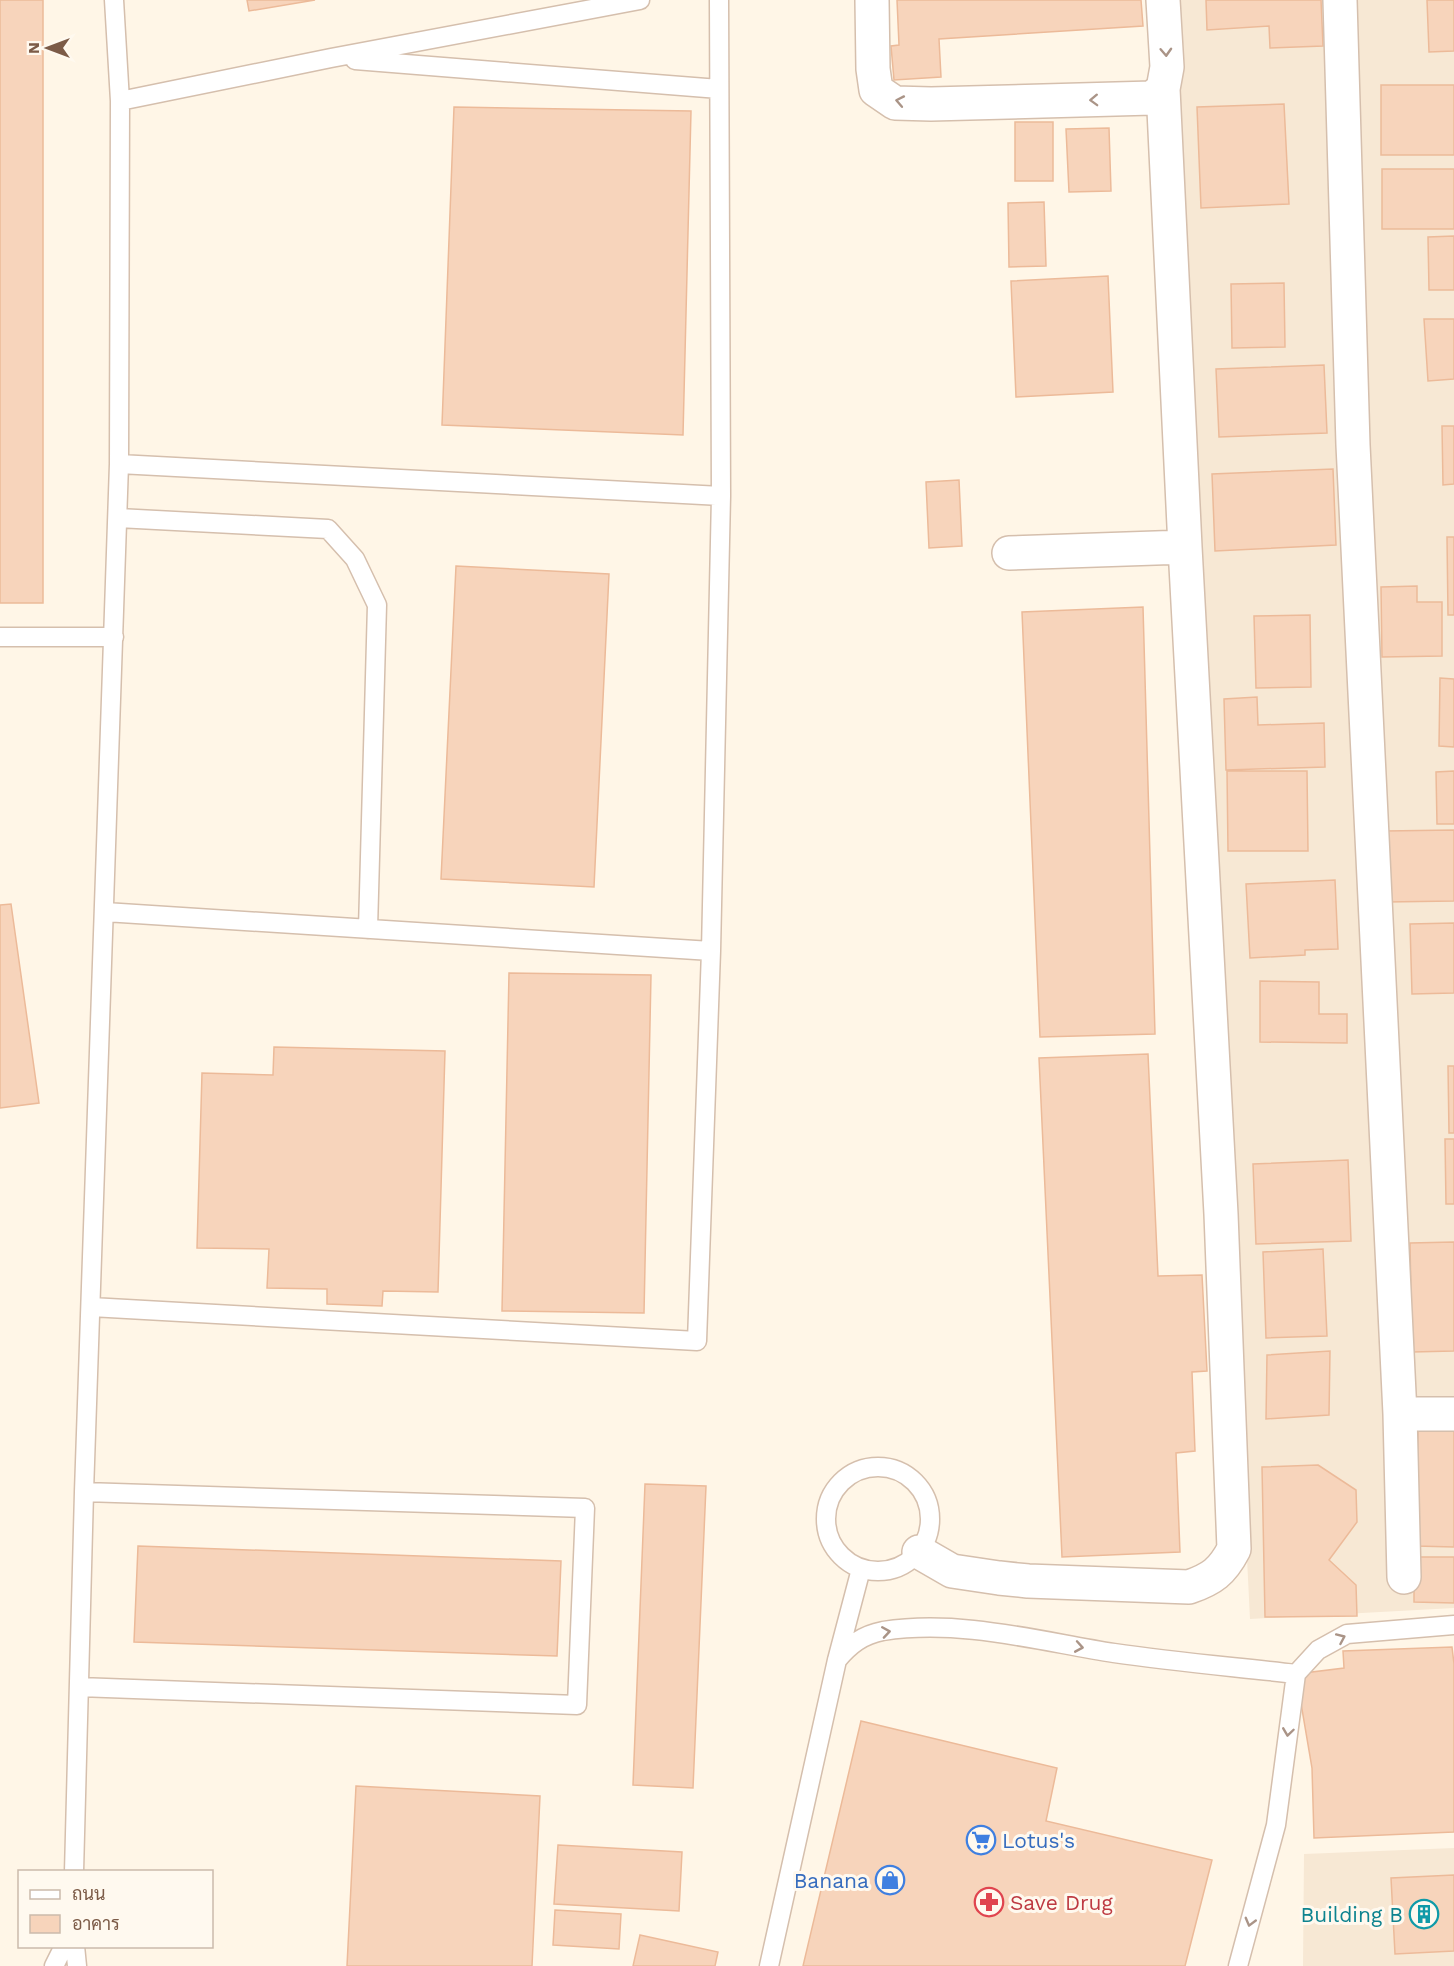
<svg xmlns="http://www.w3.org/2000/svg" width="1454" height="1966" font-family="'Work Sans',Sarabun,sans-serif">
<style>
.residential{fill:#f7e8d4}
.building{fill:#f7d4bb;stroke:#ecba99;stroke-width:1.5}
.lines{fill:none;stroke-linecap:round;stroke-linejoin:round}
.lane-casing{stroke:#d5bfad;stroke-width:21}
.street-casing{stroke:#d5bfad;stroke-width:36}
.lane{stroke:#fff;stroke-width:18}
.street{stroke:#fff;stroke-width:33}
.oneway{stroke:#aa9487}
.labels{text-anchor:middle;dominant-baseline:central;stroke-width:6;stroke-linejoin:round;paint-order:stroke}
.shop-label{font-size:21px;fill:#366cbe;stroke:#fff9ef;text-anchor:start}
.health-label{font-size:21px;fill:#be3a42;stroke:#fff9ef;text-anchor:start}
.culture-label{font-size:21px;fill:#0d838f;stroke:#fff9ef;text-anchor:end}
</style>
<rect width="100%" height="100%" fill="#fff6e7"/>
<path class="residential" d="M1170 0H1454V1608L1250 1619Z
M1454 1848V1966H1303L1304 1854Z"/>
<path class="building" d="M0 0H43V603H0Z
M247 0H315L249 11Z
M897 0H1141L1143 26 939 39 941 77 894 80 891 46 899 45Z
M1206 0H1321L1323 46 1270 48 1269 26 1207 30Z
M1427 0H1454V51L1429 52Z
M1381 85H1454V155H1381Z
M1284 104 1289 204 1201 208 1197 107Z
M454 107 691 111 683 435 442 425Z
M1015 122H1053V181H1015Z
M1109 128 1111 191 1069 192 1066 129Z
M1382 169H1454V229H1382Z
M1044 202 1046 266 1009 267 1008 203Z
M1454 236V290H1429L1428 237Z
M1108 276 1113 392 1016 397 1011 281Z
M1284 283 1285 347 1232 348 1231 284Z
M1424 319H1454V379L1428 381Z
M1324 365 1327 433 1219 437 1216 369Z
M1442 426H1454V484L1443 485Z
M1333 469 1336 545 1215 551 1212 474Z
M959 480 962 546 929 548 926 482Z
M1447 537H1454V615H1448Z
M456 566 609 574 594 887 441 879Z
M1417 586V602H1442V656L1382 657 1381 587Z
M1143 607 1155 1034 1040 1037 1022 612Z
M1310 615 1311 687 1256 688 1254 616Z
M1440 678 1454 679V747L1439 746Z
M1257 697 1258 725 1324 723 1325 767 1226 770 1224 699Z
M1227 771H1307L1308 851H1228Z
M1454 771V824H1437L1436 772Z
M1454 830V901L1386 902 1385 831Z
M1335 880 1338 949 1305 950V955L1250 958 1246 884Z
M11 904 39 1103 0 1108V905Z
M1454 923V993L1412 994 1410 924Z
M509 973 651 975 644 1313 502 1311Z
M1260 981 1319 982V1014H1347V1043L1260 1042Z
M274 1047 445 1051 438 1292 383 1291 382 1306 327 1304V1289L267 1288 269 1249 197 1248 202 1073 273 1075Z
M1148 1054 1158 1276 1202 1275 1207 1371 1192 1372 1195 1451 1176 1453 1180 1552 1062 1557 1039 1058Z
M1448 1066H1454V1133H1449Z
M1445 1139H1454V1204H1446Z
M1348 1160 1351 1241 1256 1244 1253 1164Z
M1454 1242V1351L1412 1352 1410 1243Z
M1323 1249 1327 1336 1266 1338 1263 1252Z
M1330 1351 1329 1415 1266 1419 1267 1355Z
M1418 1428H1454V1547L1416 1546Z
M1318 1465 1356 1490 1357 1522 1329 1560 1356 1585 1357 1616 1265 1617 1262 1467Z
M645 1484 706 1486 693 1788 633 1785Z
M138 1546 561 1561 557 1656 134 1642Z
M1414 1557H1454V1603L1414 1602Z
M1452 1647 1454 1664V1832L1314 1838 1312 1768 1296 1674 1344 1668 1343 1651Z
M861 1721 1057 1768 1046 1821 1212 1860 1185 1966H803Z
M356 1786 540 1796 532 1966H347Z
M558 1845 682 1852 679 1911 554 1904Z
M1454 1875V1951L1395 1954 1391 1878Z
M555 1910 621 1914 619 1949 553 1945Z
M640 1935 718 1952 715 1966H633Z"/>
<g class="lines">
<g class="lane-casing">
<path id="lane" d="M719 0 721 496
M355 60 719 89
M120 101 331 58 640 0
M118 518 328 529 355 559 377 605 368 929
M0 637H114
M105 912 711 951 721 496 119 464
M91 1307 697 1341 711 951
M826 1519a52 52 0 1 1 104 0a52 52 0 1 1-104 0Z
M837 1660C850 1645 862 1635 883 1631 960 1619 1038 1641 1114 1653 1175 1662 1236 1667 1296 1674
M79 1687 577 1705 585 1508 84 1492
M74 1872 84 1492 119 464 120 101 114 0
M75 1946 77 1966
M54 1966 64 1946
M769 1966 837 1660 861 1569
M1238 1966 1276 1825 1296 1674 1318 1650 1347 1634 1454 1625"/>
</g>
<g class="street-casing">
<path id="street" d="M872 0 873 69 876 90 895 103 931 104 1152 98 1163 89 1167 67 1163 0
M1340 0 1353 445 1400 1414 1404 1577
M1009 553 1185 547
M1400 1414H1454
M919 1552 952 1571 999 1578 1028 1581 1189 1587C1212 1579 1222 1572 1234 1549L1221 1214 1185 547 1163 89"/>
</g>
<use href="#lane" class="lane"/>
<use href="#street" class="street"/>
</g>
<defs><path id="oneway-chevron" d="M-2-3.5L2.5 0L-2 3.5" fill="none" stroke-width="1.6" stroke-linecap="round" stroke-linejoin="round" transform="scale(1.5)"/></defs>
<g class="oneway">
<use href="#oneway-chevron" transform="translate(1166 52) rotate(87)"/>
<use href="#oneway-chevron" transform="translate(1094 100) rotate(178)"/>
<use href="#oneway-chevron" transform="translate(900 101) rotate(-169)"/>
<use href="#oneway-chevron" transform="translate(886 1632) rotate(-9)"/>
<use href="#oneway-chevron" transform="translate(1341 1638) rotate(-24)"/>
<use href="#oneway-chevron" transform="translate(1079 1647) rotate(10)"/>
<use href="#oneway-chevron" transform="translate(1288 1732) rotate(98)"/>
<use href="#oneway-chevron" transform="translate(1250 1922) rotate(105)"/>
</g>
<defs>
<g id="supermarket-ring" transform="scale(1.5)"><circle r="9.5" fill="#fff9ef" stroke="#3f7fe0" stroke-width="1.5"/><path d="M-6-5.5h2.5l.6 2H6L4.5 2H-2.5L-4.4-4H-6ZM-1.5 3.2a1.3 1.3 0 1 0 .1 0ZM3 3.2a1.3 1.3 0 1 0 .1 0Z" fill="#3f7fe0"/></g>
<g id="shop-ring" transform="scale(1.5)"><circle r="9.5" fill="#fff9ef" stroke="#3f7fe0" stroke-width="1.5"/><path d="M-5-2.5h2.3a2.7 3.5 0 0 1 5.4 0H5L5.5 6h-11ZM-1.5-2.5h3a1.5 2.3 0 0 0-3 0Z" fill="#3f7fe0"/></g>
<g id="pharmacy-ring" transform="scale(1.5)"><circle r="9.5" fill="#fff9ef" stroke="#e0444e" stroke-width="1.5"/><path d="M-2-6h4v4h4v4h-4v4h-4v-4h-4v-4h4Z" fill="#e0444e"/></g>
<g id="building-ring" transform="scale(1.5)"><circle r="9.5" fill="#fff9ef" stroke="#0f9aa8" stroke-width="1.5"/><path d="M-4-6H4V6H1V3H-1V6H-4ZM-2.5-4.3h1.7v1.8h-1.7ZM.8-4.3h1.7v1.8H.8ZM-2.5-1h1.7V.8h-1.7ZM.8-1h1.7V.8H.8Z" fill="#0f9aa8"/></g>
</defs>
<g fill-rule="evenodd">
<use href="#supermarket-ring" x="981" y="1840"/>
<use href="#shop-ring" x="890" y="1880"/>
<use href="#pharmacy-ring" x="989" y="1902"/>
<use href="#building-ring" x="1424" y="1914"/>
</g>
<g class="labels">
<g class="shop-label">
<text x="1002" y="1840">Lotus's</text>
<text x="869" y="1880" text-anchor="end">Banana</text>
</g>
<g class="health-label">
<text x="1010" y="1902">Save Drug</text>
</g>
<g class="culture-label">
<text x="1403" y="1914">Building B</text>
</g>
</g>
<rect x="18" y="1870" width="195" height="78" fill="#fff9ef" stroke="#cbbaac" stroke-width="1.5"/>
<rect x="30" y="1890" width="30" height="9" fill="#ffffff" stroke="#cbbaac" stroke-width="1.5"/>
<text x="72" y="1900" font-size="18" fill="#7c5b47">ถนน</text>
<rect x="30" y="1915" width="30" height="18" fill="#f7d4bb" stroke="#cbbaac" stroke-width="1.5"/>
<text x="72" y="1930" font-size="18" fill="#7c5b47">อาคาร</text>
<g transform="translate(48 48) rotate(270)" stroke="#fff9ef" stroke-width="4.5" paint-order="stroke">
<path d="M0-4.5L10 22L0 15L-10 22Z" fill="#7c5b47"/>
<text y="-9" font-size="16" font-weight="bold" text-anchor="middle" fill="#7c5b47">N</text>
</g>
</svg>
